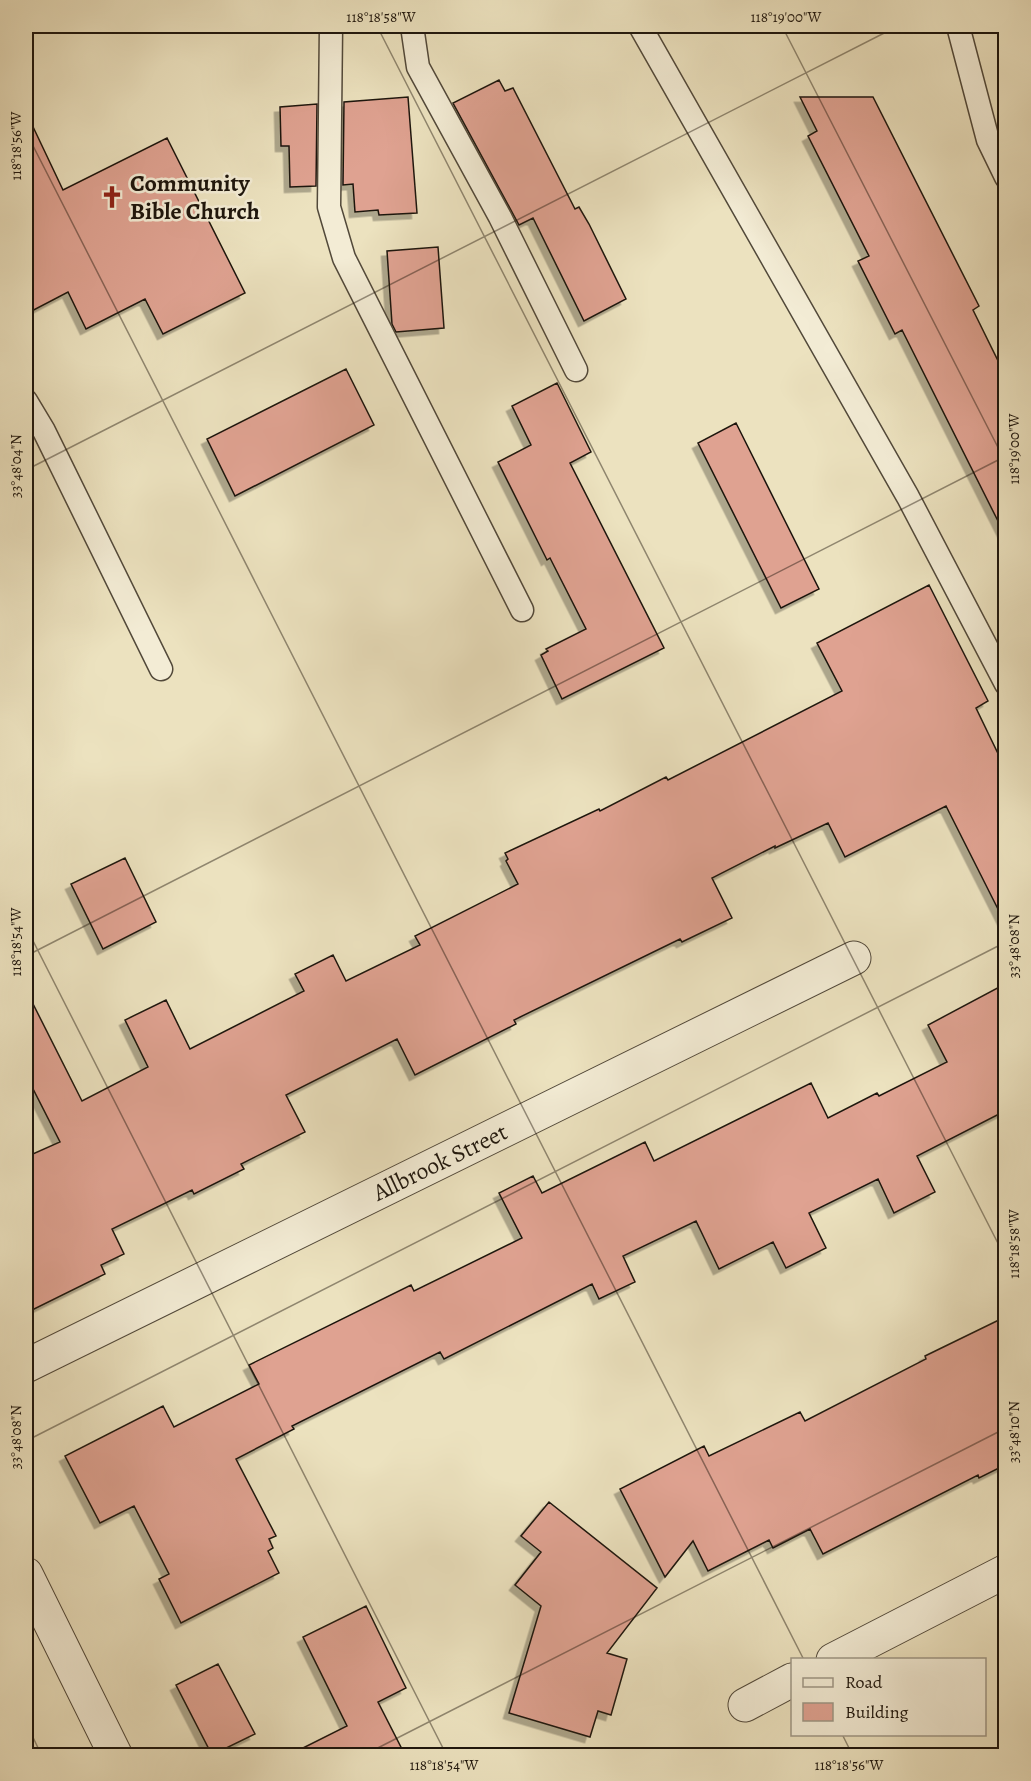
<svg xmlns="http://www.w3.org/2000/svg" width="1031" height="1781" font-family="Alegreya,serif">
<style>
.building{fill:#dfa291;stroke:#1e160d;stroke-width:1.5;filter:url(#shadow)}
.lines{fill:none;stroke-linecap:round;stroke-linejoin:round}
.service-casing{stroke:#52493a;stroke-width:25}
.minor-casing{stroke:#52493a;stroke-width:35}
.tertiary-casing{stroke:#52493a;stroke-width:35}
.service{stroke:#f3ecd5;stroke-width:22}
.minor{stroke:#f3ecd5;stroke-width:33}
.tertiary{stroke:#f3ecd5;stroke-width:33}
.ticks{fill:none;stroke:#1e160d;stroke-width:1.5;stroke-opacity:0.45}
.labels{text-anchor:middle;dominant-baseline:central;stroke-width:5;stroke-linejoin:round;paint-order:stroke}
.poi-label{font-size:24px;font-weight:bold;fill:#1e160d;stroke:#f3ecd5;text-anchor:start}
.street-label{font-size:24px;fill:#1e160d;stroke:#f3ecd5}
.neatline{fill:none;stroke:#1e160d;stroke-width:2}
.ticks-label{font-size:15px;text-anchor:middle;fill:#1e160d}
</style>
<defs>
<filter id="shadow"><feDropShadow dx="-5.5" dy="5.5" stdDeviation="0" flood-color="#0004"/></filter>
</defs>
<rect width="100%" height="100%" fill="#ece2bf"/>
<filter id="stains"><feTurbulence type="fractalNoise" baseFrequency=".00333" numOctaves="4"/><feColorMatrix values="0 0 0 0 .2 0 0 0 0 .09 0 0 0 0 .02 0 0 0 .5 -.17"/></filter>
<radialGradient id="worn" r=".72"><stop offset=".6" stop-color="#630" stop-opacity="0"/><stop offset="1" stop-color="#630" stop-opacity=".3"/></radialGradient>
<path class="building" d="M499 80 505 91 513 88 575 209 579 207 589 224 626 299 584 321 533 218 519 225 453 103Z
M408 97 417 213 379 215 378 210 355 212 353 184 343 185 344 102Z
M800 97H873L979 306 973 310 1005 375V535L902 330 895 334 858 261 869 256 808 136 817 131Z
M317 104 316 186 290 187 289 146H281L280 107Z
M26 112 63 190 167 138 245 293 163 334 145 299 86 329 68 292 26 314Z
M438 247 444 328 396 332 392 324 387 251Z
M346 369 374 425 235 496 207 439Z
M557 383 591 452 570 463 664 648 562 699 541 655 548 651 546 649 586 629 550 558 547 560 498 462 531 445 512 406Z
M736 423 819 589 781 608 698 443Z
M929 585 988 701 976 708 1005 768V923L946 806 845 857 828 823 775 848V846L712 878 732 918 682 942 680 939 514 1020 516 1024 415 1075 397 1039 286 1095 305 1132 241 1164 244 1169 194 1194 192 1190 112 1229 124 1254 101 1265 105 1274 26 1313V1157L60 1142 26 1075V990L82 1101 148 1067 125 1020 166 1000 190 1049 304 991 295 974 333 955 346 981 420 945 415 936 518 884 506 861 508 859 505 853 599 809 600 811 666 777 668 780 842 691 817 643Z
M125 858 156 922 103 949 71 884Z
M1005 984V1111L917 1156 935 1192 894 1213 878 1179 809 1213 826 1248 786 1268 773 1242 719 1269 696 1221 623 1256 635 1282 599 1299 592 1284 444 1359 440 1352 292 1426 294 1429 236 1459 276 1536 269 1539 273 1548 268 1551 279 1573 181 1623 159 1579 169 1574 134 1506 100 1523 65 1456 163 1406 174 1427 259 1384 249 1365 411 1285 414 1291 522 1238 499 1193 533 1176 542 1193 645 1142 654 1161 811 1083 828 1118 877 1093 879 1096 947 1062 928 1025Z
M1005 1317V1465L979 1478 978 1475 823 1554 810 1529 773 1548 769 1540 708 1571 693 1541 665 1577 620 1489 704 1446 709 1456 800 1412 805 1421 926 1359 925 1356Z
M549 1502 657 1588 607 1653 627 1659 611 1715 598 1711 590 1737 509 1713 541 1606 515 1585 541 1552 521 1536Z
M366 1606 406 1688 378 1702 405 1755H289L347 1726 303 1637Z
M218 1664 255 1734 212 1755 176 1685Z"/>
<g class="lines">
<g class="service-casing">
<path id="service" d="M331 26 329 207 344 258 522 610
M412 26 418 67 500 217 576 370
M640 26 908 497 1006 684
M958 26 988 140 1006 177
M26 401 44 431 161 669"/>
</g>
<g class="minor-casing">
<path id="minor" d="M26 1366 854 958
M833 1660 1006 1571
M745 1705 792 1680"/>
</g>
<g class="tertiary-casing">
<path id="tertiary" d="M26 1574 116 1756"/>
</g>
<use href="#service" class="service"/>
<use href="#minor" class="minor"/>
<use href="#tertiary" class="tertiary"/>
</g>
<path class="ticks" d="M377 26 1006 1259M782 26 1006 463M26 132 804 1660M26 470 898 26M26 927 447 1756M26 956 1006 456M26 1441 1006 942M26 1723 42 1756M842 1734 853 1756M362 1756 1006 1428"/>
<defs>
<g id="church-bare" transform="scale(1.8)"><path d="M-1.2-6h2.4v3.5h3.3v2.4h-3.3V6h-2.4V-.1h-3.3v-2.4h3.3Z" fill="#8f2418" stroke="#f3ecd5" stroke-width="2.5" paint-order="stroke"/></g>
</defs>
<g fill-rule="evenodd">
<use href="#church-bare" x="112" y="197"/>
</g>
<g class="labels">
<g class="poi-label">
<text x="130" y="183">Community<tspan x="130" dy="28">Bible Church</tspan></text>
</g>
<g class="street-label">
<text transform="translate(440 1162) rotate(-26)">Allbrook Street</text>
</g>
</g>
<rect width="1031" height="1781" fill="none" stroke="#ece2bf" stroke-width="66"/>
<rect x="791" y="1658" width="195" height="78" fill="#f3ecd5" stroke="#9e9685" stroke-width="1.5"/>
<rect x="803" y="1678" width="30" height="9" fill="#f3ecd5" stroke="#9e9685" stroke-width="1.5"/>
<text x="845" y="1688" font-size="18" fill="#1e160d">Road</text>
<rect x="803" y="1703" width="30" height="18" fill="#dfa291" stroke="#9e9685" stroke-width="1.5"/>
<text x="845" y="1718" font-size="18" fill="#1e160d">Building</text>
<rect x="33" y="33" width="965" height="1715" class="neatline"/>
<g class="ticks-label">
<text x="381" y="22">118°18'58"W</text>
<text x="786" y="22">118°19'00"W</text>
<text transform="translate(16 146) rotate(-90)" y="5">118°18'56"W</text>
<text transform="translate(1014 449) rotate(-90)" y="5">118°19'00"W</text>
<text transform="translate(16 466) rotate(-90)" y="5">33°48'04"N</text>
<text transform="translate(16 942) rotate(-90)" y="5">118°18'54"W</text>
<text transform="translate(1014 946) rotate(-90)" y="5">33°48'08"N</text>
<text transform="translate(1014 1244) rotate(-90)" y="5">118°18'58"W</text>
<text transform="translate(1014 1432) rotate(-90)" y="5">33°48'10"N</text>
<text transform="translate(16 1437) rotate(-90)" y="5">33°48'08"N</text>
<text x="444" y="1770">118°18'54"W</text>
<text x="849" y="1770">118°18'56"W</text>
</g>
<rect width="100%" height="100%" filter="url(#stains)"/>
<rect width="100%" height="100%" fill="url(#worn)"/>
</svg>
